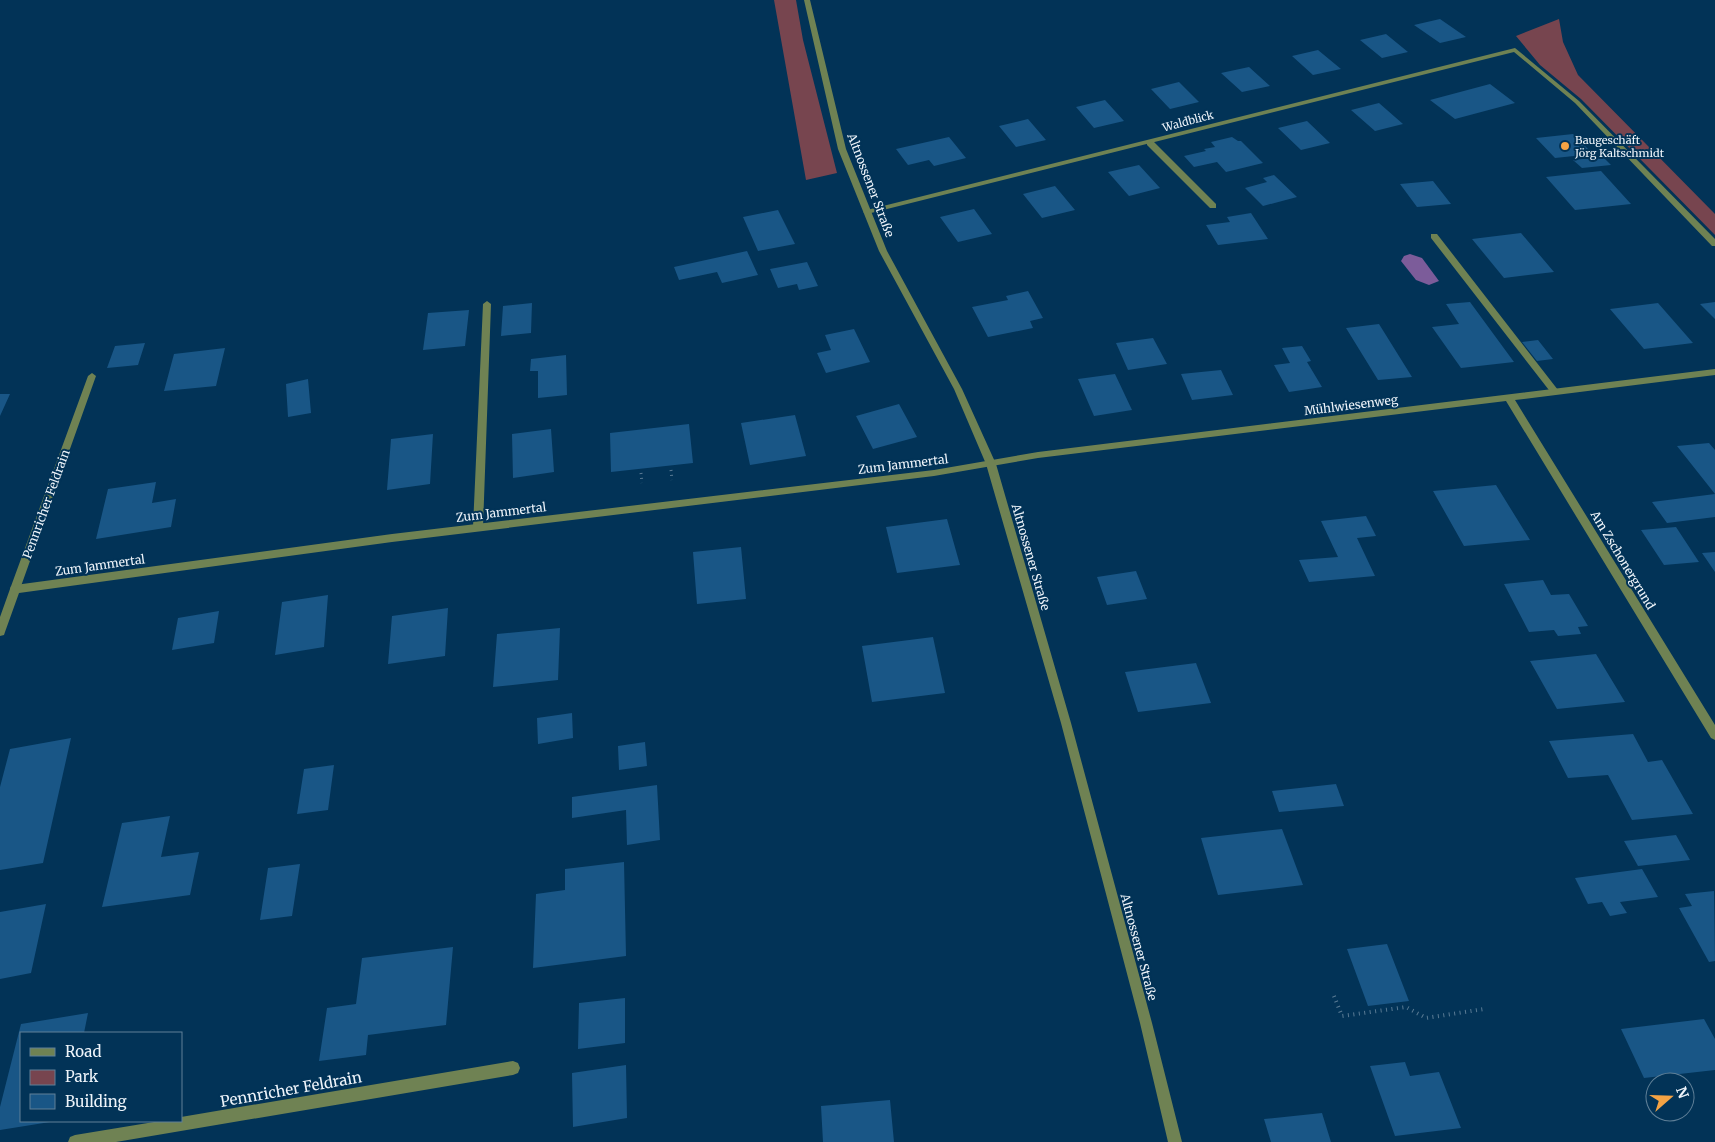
<svg xmlns="http://www.w3.org/2000/svg" width="1715" height="1142" font-family="Merriweather,serif">
<style>
.green{fill:#77454f}
.water{fill:#7c5c9a}
.building{fill:#195686}
.lines{fill:none;stroke-linecap:round;stroke-linejoin:round}
.path-far1{stroke:#5a7b94;stroke-width:3;stroke-dasharray:1 4;stroke-linecap:butt}
.path{stroke:#5a7b94;stroke-width:4;stroke-dasharray:1 4.5;stroke-linecap:butt}
.service{fill:#6f8253;fill-rule:evenodd}
.minor{fill:#6f8253;fill-rule:evenodd}
.tertiary{fill:#6f8253;fill-rule:evenodd}
.poi-dot{fill:#f4a344;stroke:#023357;stroke-width:2}
.labels{text-anchor:middle;dominant-baseline:central;stroke-width:4;stroke-linejoin:round;paint-order:stroke}
.far-street-label{font-size:11px;fill:#eef4fa;stroke:#023357}
.far-poi-label{font-size:11px;fill:#eef4fa;stroke:#023357;text-anchor:start}
.street-label{font-size:12px;fill:#eef4fa;stroke:#023357}
.near-street-label{font-size:15px;fill:#eef4fa;stroke:#023357}
</style>
<rect width="100%" height="100%" fill="#023357"/>
<path class="green" d="M774 0H796L803 40 837 173 806 180Z
M1559 19 1563 42 1578 75 1715 214V235L1581 99 1540 65 1516 36Z"/>
<path class="water" d="M1410 254 1422 258 1439 281 1429 285 1416 280 1401 261 1404 256Z"/>
<path class="building" d="M1440 19 1466 37 1440 43 1414 25Z
M1386 34 1408 52 1382 58 1360 40Z
M1318 50 1341 69 1313 75 1292 56Z
M1249 67 1270 86 1242 92 1221 73Z
M1179 82 1199 102 1170 109 1151 89Z
M1490 84 1515 103 1455 119 1430 100Z
M1105 100 1124 121 1094 128 1076 107Z
M1379 103 1403 124 1375 131 1351 110Z
M1028 119 1046 140 1016 147 999 126Z
M1307 121 1330 143 1301 150 1278 128Z
M1573 134 1593 154 1555 158 1536 138Z
M949 137 966 158 934 166 929 160 908 165 896 149Z
M1232 137 1238 141H1241L1263 163 1226 172 1217 162 1194 167 1184 156 1206 151 1204 149 1215 147 1211 142Z
M1603 157 1611 165 1582 168 1573 160Z
M1139 165 1160 188 1129 196 1108 172Z
M1601 171 1631 204 1575 210 1546 177Z
M1274 175 1297 197 1263 206 1245 188 1267 182 1263 178Z
M1433 181 1451 204 1417 207 1400 184Z
M1055 186 1075 210 1042 218 1023 194Z
M974 209 992 234 958 242 940 217Z
M778 210 795 244 758 251 743 217Z
M1251 213 1268 239 1218 245 1206 225 1230 222 1227 217Z
M1521 233 1554 272 1504 278 1472 239Z
M747 251 758 275 722 283 717 272 679 280 674 267Z
M807 262 818 286 799 290 797 284 778 288 770 269Z
M1028 291 1043 318 1030 321 1033 328 988 337 972 307 1008 300 1006 296Z
M1470 302 1514 362 1461 368 1432 327 1459 324 1446 304Z
M1715 302V319L1700 304Z
M532 303 531 333 501 336 503 306Z
M1658 303 1693 343 1644 349 1610 309Z
M469 310 465 346 423 350 428 313Z
M1379 324 1412 377 1378 380 1346 328Z
M854 329 870 362 826 373 817 353 831 350 825 335Z
M1153 338 1167 364 1128 370 1116 343Z
M1538 340 1553 359 1537 361 1522 342Z
M145 343 138 365 107 368 115 346Z
M1302 346 1311 361 1307 362 1322 387 1289 392 1274 365 1290 363 1282 348Z
M225 348 216 386 164 391 174 354Z
M566 355 567 395 538 398V371H530L531 359Z
M1221 370 1233 395 1192 400 1181 374Z
M1115 374 1132 410 1094 416 1078 379Z
M308 379 311 413 288 417 286 384Z
M0 394H10L0 416Z
M899 404 917 437 873 449 856 416Z
M795 415 806 456 750 465 741 423Z
M689 424 693 463 611 472 610 433Z
M551 429 554 472 513 478 512 434Z
M433 434 430 484 387 490 391 439Z
M1709 443 1715 450V517L1667 523 1652 502 1715 494 1677 446Z
M156 482 152 503 176 499 171 527 96 539 108 489Z
M1496 485 1530 540 1464 546 1433 491Z
M1366 516 1376 536 1357 538 1375 576 1309 582 1299 560 1338 557 1321 521Z
M947 519 960 565 897 573 886 527Z
M1676 527 1699 562 1664 565 1641 530Z
M741 547 746 599 697 604 693 552Z
M1715 552V572L1702 553Z
M1136 571 1147 599 1107 605 1097 577Z
M1543 580 1551 595 1569 594 1588 626 1578 627 1581 634 1558 636 1554 630 1529 632 1504 584Z
M328 595 324 647 275 655 282 602Z
M448 608 445 656 388 664 392 616Z
M219 611 214 643 172 650 178 618Z
M560 628 558 680 493 687 497 634Z
M933 637 945 693 872 702 862 646Z
M1596 654 1625 702 1557 709 1530 661Z
M1196 663 1211 703 1138 712 1125 672Z
M572 713 573 738 538 744 537 718Z
M1633 734 1648 762 1662 760 1693 814 1632 820 1608 775 1568 778 1549 741Z
M71 738 43 863 0 870V787L10 749Z
M645 742 647 766 619 770 618 746Z
M334 765 328 810 297 814 304 769Z
M1336 784 1344 806 1279 812 1272 791Z
M657 785 660 840 627 845 626 810 572 818V797Z
M170 816 161 857 199 852 190 895 102 907 122 823Z
M1282 829 1303 885 1218 895 1201 838Z
M1676 835 1690 860 1638 866 1624 841Z
M624 862 626 956 533 968 536 894 565 890V869Z
M300 864 292 916 260 920 268 868Z
M1642 869 1658 897 1620 902 1627 913 1610 916 1602 902 1588 904 1575 878Z
M1714 891 1715 961 1709 962 1679 908 1692 906 1685 894Z
M46 904 31 973 0 979V912Z
M1387 944 1409 1001 1368 1006 1347 949Z
M453 947 446 1025 368 1035 366 1055 319 1061 327 1008 356 1004 362 958Z
M625 998V1043L578 1049 579 1003Z
M88 1013 84 1033H21V1121L50 1122 0 1130V1107L21 1024Z
M1704 1019 1715 1039V1070L1644 1078 1621 1029Z
M1405 1062 1410 1076 1439 1072 1461 1128 1395 1136 1370 1066Z
M626 1065 627 1118 573 1127 572 1073Z
M890 1100 894 1142H823L821 1106Z
M1322 1113 1331 1142H1271L1264 1119Z"/>
<g class="lines">
<path class="path-far1" d="M671 470 672 480
M641 473 642 483"/>
<path class="path" d="M1334 996 1342 1016 1406 1007 1426 1018 1484 1009"/>
<path class="service" d="M1147 141H1153L1216 204V208H1210L1147 145Z
M1431 234H1437L1558 390 1559 392 1558 394H1552L1431 238Z
M487 301 491 304 483 527 478 531 473 527 483 304Z
M92 373 96 376 20 589 19 592H11L10 589 88 376Z
M513 1061 518 1063 520 1068 518 1073 513 1075 116 1142H68L70 1137 75 1135 160 1121H181V1117Z"/>
<path class="minor" d="M1515 48 1579 101 1715 239V246H1712L1575 103 1514 52 867 214 863 212 867 210Z
M1715 369V375L1515 400 1715 725V740L1711 738 1506 401 1038 458 934 476 392 542 19 593 5 632 4 635 0 636V617L10 589 11 586 15 585 392 534 934 470 1038 452Z"/>
<path class="tertiary" d="M804 0H810L846 149 887 251 962 389 996 464 1071 723 1152 1023 1182 1142H1168L1140 1023 1061 723 986 464 954 389 879 251 838 149Z"/>
</g>
<circle class="poi-dot" cx="1565" cy="146" r="5"/>
<g class="labels">
<g class="far-street-label">
<text transform="translate(1188 121) rotate(-15)">Waldblick</text>
</g>
<g class="far-poi-label">
<text x="1575" y="140">Baugeschäft<tspan x="1575" dy="13">Jörg Kaltschmidt</tspan></text>
</g>
<g class="street-label">
<text transform="translate(871 185) rotate(69)">Altnossener Straße</text>
<text transform="translate(1351 405) rotate(-7)">Mühlwiesenweg</text>
<text transform="translate(903 464) rotate(-7)">Zum Jammertal</text>
<text transform="translate(46 504) rotate(-70)">Pennricher Feldrain</text>
<text transform="translate(501 512) rotate(-7)">Zum Jammertal</text>
<text transform="translate(1031 557) rotate(74)">Altnossener Straße</text>
<text transform="translate(1623 560) rotate(59)">Am Zschonergrund</text>
<text transform="translate(100 565) rotate(-8)">Zum Jammertal</text>
<text transform="translate(1139 947) rotate(75)">Altnossener Straße</text>
</g>
<g class="near-street-label">
<text transform="translate(291 1089) rotate(-10)">Pennricher Feldrain</text>
</g>
</g>
<rect x="20" y="1032" width="162" height="90" fill="#023357" stroke="#608098"/>
<rect x="30" y="1048" width="25" height="8" fill="#6f8253" stroke="#608098"/>
<text x="65" y="1057" font-size="15" fill="#eef4fa">Road</text>
<rect x="30" y="1070" width="25" height="15" fill="#77454f" stroke="#608098"/>
<text x="65" y="1082" font-size="15" fill="#eef4fa">Park</text>
<rect x="30" y="1094" width="25" height="15" fill="#195686" stroke="#608098"/>
<text x="65" y="1107" font-size="15" fill="#eef4fa">Building</text>
<g transform="translate(1670 1097) rotate(70)"><circle r="24" fill="#023357" stroke="#608098"/>
<path d="M0-4L9 19L0 12L-9 19Z" fill="#f4a344"/>
<text y="-8" font-size="14" font-weight="bold" text-anchor="middle" fill="#eef4fa">N</text>
</g>
</svg>
